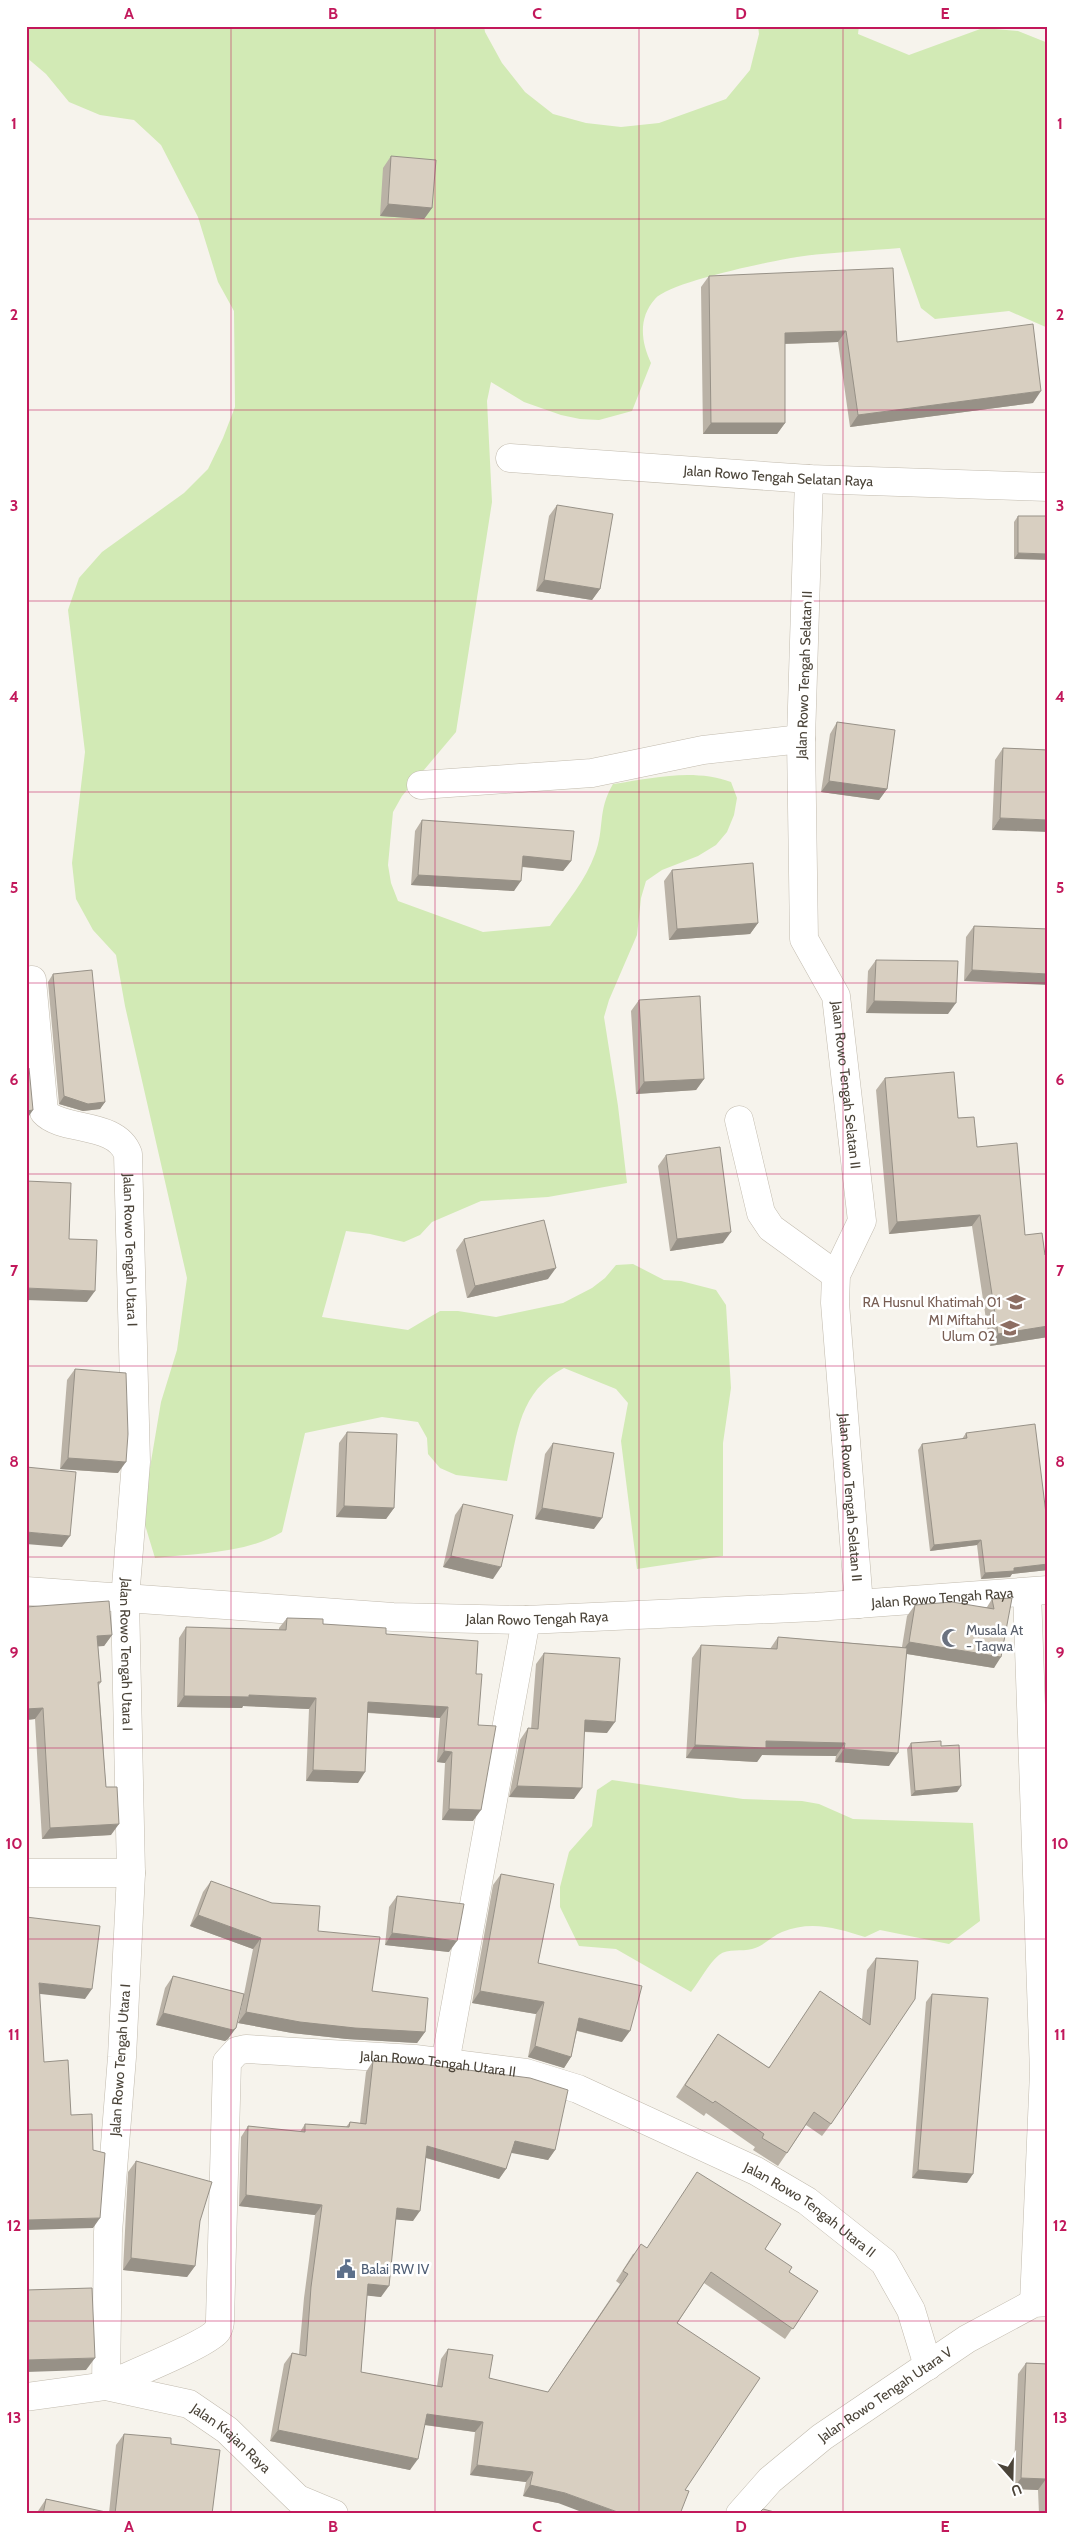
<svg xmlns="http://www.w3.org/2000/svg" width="1074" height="2540" font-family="Cabin,sans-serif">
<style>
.green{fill:#d2eab5}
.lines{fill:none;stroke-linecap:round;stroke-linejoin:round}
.street-casing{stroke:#c2bbae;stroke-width:29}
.street{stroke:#fff;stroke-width:28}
.wall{fill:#bab2a6}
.shaded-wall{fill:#979187}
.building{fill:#d8cfc1;stroke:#979187}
.grid{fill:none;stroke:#c2185b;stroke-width:1;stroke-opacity:0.55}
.labels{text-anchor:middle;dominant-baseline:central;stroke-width:5;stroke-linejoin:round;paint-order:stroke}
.street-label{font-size:14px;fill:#4b4439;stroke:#fff}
.education-label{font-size:14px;fill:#785e54;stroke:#fff;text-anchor:end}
.worship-label{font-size:14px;fill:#5b616d;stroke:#fff;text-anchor:start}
.service-label{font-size:14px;fill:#4e5e75;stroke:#fff;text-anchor:start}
.neatline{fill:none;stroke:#c2185b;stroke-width:2}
.grid-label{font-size:16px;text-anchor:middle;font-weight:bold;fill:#c2185b}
</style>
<rect width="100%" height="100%" fill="#f6f3ec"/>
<path class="green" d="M26 26H484L485 32 502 63 525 92 553 114 586 123 621 127 659 123 726 99 750 70 759 34 758 26H859L858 34 909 55 983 28 1018 31 1048 43V328L1009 311 935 319 921 308 900 248C866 251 831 252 797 257 772 261 669 282 655 299 638 318 641 342 651 363L632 411 599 420 580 419 561 415 524 402 491 382 487 401 492 502 456 732 402 796 393 812 388 865 391 883 398 901 483 932 550 926C566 903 586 880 595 854 605 828 597 811 613 784 653 778 693 768 731 782L737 798 734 815 727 832 716 845 698 856 662 870 646 881 641 898 637 935 609 1000 604 1017 618 1106 627 1183 548 1197 481 1201 432 1222 420 1235 404 1242 370 1234 346 1231 322 1317 408 1330 440 1311H458L496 1317 563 1303 592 1288 605 1278 616 1265 633 1264 664 1280 681 1281 716 1290 726 1305 731 1388 723 1443V1556L637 1569 621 1441 628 1403 616 1389 564 1368C518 1392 517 1436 507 1481L456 1475 440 1468 428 1454 427 1438 418 1422 382 1417 305 1433 282 1532C245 1554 197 1553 155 1558L142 1515 161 1402 177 1350 187 1278 125 1006 116 955 93 930 76 899 72 863 85 752 68 610 79 578 102 552 184 493 208 469 223 438 235 407 234 311 218 282 198 217 161 145 134 120 100 115 69 102 46 74 26 57Z
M612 1780 743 1799 802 1801 819 1804 853 1819 973 1823 980 1921 949 1944 880 1930 865 1937C837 1928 811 1920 782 1932 772 1936 764 1946 752 1949 742 1952 728 1948 719 1955 708 1964 700 1981 691 1992L616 1949 579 1946 560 1907V1887L569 1852 592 1826 597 1790Z"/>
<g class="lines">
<g class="street-casing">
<g id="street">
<path id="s1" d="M510 458 809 479 1048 487"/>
<path id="s2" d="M809 479 801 739 804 939 836 996 862 1221 836 1275 835 1303 859 1604"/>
<path d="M421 785 592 773 703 750 801 739"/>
<path id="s3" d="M32 980 44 1112C62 1132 116 1121 128 1154L136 1462 125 1599 131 1873 122 2057 108 2232 106 2386C125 2377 208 2344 217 2331 219 2328 220 2324 220 2320L227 2062 237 2051 246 2049 415 2059 526 2073 578 2089 756 2171 807 2201 884 2262 911 2310 928 2366"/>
<path d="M739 1120 761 1213 771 1228 836 1275"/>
<path id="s4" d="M26 1591 393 1617 526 1620 816 1607 1048 1590"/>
<path d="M1027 1592 1044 2072 1034 2303"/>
<path d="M26 1873H131"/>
<path d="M445 2063 526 1620"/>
<path id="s5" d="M26 2397 106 2386 189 2404 227 2430 298 2499 334 2514"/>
<path id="s6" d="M740 2514 770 2480 822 2437 967 2339 1034 2303 1048 2302"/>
</g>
</g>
<use href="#street" class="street"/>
</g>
<path class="wall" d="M391 156 432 208 424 219 380 216 383 168Z
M709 276 897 342 1033 403 850 427 838 342 785 344V423L777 434H703L701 287Z
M557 505 600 589 592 600 536 591 549 516Z
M1018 516H1048L1014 559V522Z
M837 722 887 789 879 800 821 792 830 734Z
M1003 748 1048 750 992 830 995 760Z
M422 820 571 861 563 871 522 867 514 891 411 885 415 831Z
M672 870 758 923 750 934 669 940 664 881Z
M974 926 1048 929 964 981 966 937Z
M876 960 948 1014 866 1013 868 971Z
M53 974 105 1102 100 1109 83 1111 59 1104 48 982Z
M639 1000 704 1079 696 1090 636 1094 631 1011Z
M885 1078 958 1118 977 1147 1025 1235 1045 1255H1048V1337L990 1346 972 1226 889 1234 876 1090Z
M666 1155 723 1243 670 1251 658 1166Z
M464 1239 548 1279 467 1298 456 1250Z
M75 1369 118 1473 60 1469 67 1380Z
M347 1432 394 1508 386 1519 336 1517 339 1443Z
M966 1433 1048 1570 1012 1574 1010 1577 981 1579 977 1545 930 1551 918 1450 922 1444 962 1439Z
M553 1443 594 1529 535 1519 545 1454Z
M463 1504 493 1579 443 1567 455 1515Z
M1012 1598 994 1668 907 1654 889 1766 835 1762 836 1756 762 1755 757 1762 686 1758 692 1658 701 1645 770 1649 778 1637 902 1647 907 1616 915 1605 987 1607 992 1599Z
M26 1607 112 1635 104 1646H98L101 1682 99 1685 106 1787 111 1835 42 1839 35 1719 26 1720Z
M287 1618 386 1634 476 1674 478 1725 473 1821 442 1820 445 1763 437 1762 440 1718 368 1713 358 1783 306 1781 309 1709 243 1706 242 1708 177 1707 179 1638 186 1627 279 1630V1628Z
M544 1653 607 1733 584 1732 574 1799 509 1797 520 1740 528 1728 531 1729 536 1664Z
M911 1743 941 1746 961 1786 957 1792 911 1796 907 1749Z
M501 1874 538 1963 622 2042 577 2031 571 2057 564 2068 528 2057 536 2014 472 2003 493 1885Z
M211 1881 318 1931 372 1991 425 2032 417 2043 347 2039 292 2033 238 2023 243 1999 228 2039 225 2041 156 2025 165 1988 173 1976 244 1994 253 1949 190 1926 203 1892Z
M397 1896 449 1952 385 1945 389 1907Z
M876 1958 918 1961 831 2124 822 2136 806 2125 778 2166 753 2150 755 2147 706 2113 704 2116 676 2097 718 2034 768 2067 862 2020 867 1970Z
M932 1994 967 2183 912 2178 926 2002Z
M373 2061 555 2150 548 2160 511 2152 506 2169 499 2179 426 2158 413 2221 396 2219 381 2297 367 2295 361 2372 437 2386 441 2359 448 2349 489 2378 548 2392 620 2284 616 2281 633 2254 646 2248 765 2249 789 2272 818 2291 785 2339 704 2283 558 2503 523 2496 526 2482 470 2475 475 2432 424 2425 410 2470 270 2441 284 2364 292 2353 299 2354 304 2298 315 2215 239 2206 241 2137 248 2126 300 2132 305 2124 346 2127 350 2122 360 2123 366 2072Z
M136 2161 195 2266 187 2277 123 2270 128 2172Z
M1026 2363 1048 2364V2514H1039L1038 2490 1013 2489 1018 2374Z
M124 2434 171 2444 212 2514H37L38 2511 46 2499 109 2513 116 2445Z"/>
<path class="shaded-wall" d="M388 204 432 208 424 219 380 216Z
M846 331 838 342 777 344 785 333Z
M1041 391 1033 403 850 427 858 415Z
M711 423H785L777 434H703Z
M1018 553 1048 554V560L1014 559Z
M544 580 600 589 592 600 536 591Z
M829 781 887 789 879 800 821 792Z
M1000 818 1048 820V832L992 830Z
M523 856 571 861 563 871 516 866Z
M418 875 521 881 514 891 411 885Z
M758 923 750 934 669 940 677 929Z
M972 970 1048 974V985L964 981Z
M874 1001 956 1003 948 1014 866 1013Z
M704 1079 696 1090 636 1094 644 1082Z
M64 1096 105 1102 100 1109 83 1111 59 1104Z
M33 1110 29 1116H26V1111Z
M980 1215 972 1226 889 1234 897 1222Z
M731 1232 723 1243 670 1251 677 1239Z
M556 1268 548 1279 467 1298 475 1286Z
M26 1288 95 1291 87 1302 26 1300Z
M1048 1326V1337L990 1346 998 1334Z
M68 1458 126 1462 118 1473 60 1469Z
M344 1506 394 1508 386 1519 336 1517Z
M542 1508 602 1518 594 1529 535 1519Z
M26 1532 70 1536 62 1547 26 1544Z
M981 1540 977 1545 930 1551 934 1545Z
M451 1556 501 1567 493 1579 443 1567Z
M1048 1564V1570L1012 1574 1010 1577 981 1579 985 1573 1014 1568Z
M112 1635 104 1646 90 1647 97 1636Z
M909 1642 1001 1657 994 1668 901 1653Z
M249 1695 316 1698 309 1709 243 1706 242 1708 177 1707 184 1696Z
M368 1702 448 1707 440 1718 361 1712Z
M43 1708 35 1719 26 1720V1709Z
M585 1720 615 1722 607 1733 577 1731Z
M766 1741 845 1743 836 1756 762 1755 757 1762 686 1758 695 1745Z
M844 1749 898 1753 889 1766 835 1762Z
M444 1751 452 1752 445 1763 437 1762Z
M313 1770 365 1772 358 1783 306 1781Z
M517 1786 582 1788 574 1799 509 1797Z
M961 1786 957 1792 911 1796 915 1791Z
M449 1809 481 1810 473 1821 442 1820Z
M119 1824 111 1835 42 1839 50 1828Z
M198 1915 261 1938 253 1949 190 1926Z
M392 1933 457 1941 449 1952 385 1945Z
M39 1983 92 1989 85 1999 32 1993Z
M480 1991 544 2002 536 2014 472 2003Z
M246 2012 425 2032 417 2043 347 2039 292 2033 238 2023Z
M163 2013 236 2028 228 2039 225 2041 156 2025Z
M579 2018 630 2031 622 2042 571 2029Z
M535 2046 571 2057 564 2068 528 2057Z
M515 2141 555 2150 548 2160 507 2152Z
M427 2146 506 2169 499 2179 420 2156Z
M918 2170 973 2174 967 2183 912 2178Z
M246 2195 322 2205 315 2215 239 2206Z
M397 2208 420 2211 413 2221 390 2219Z
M100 2218 93 2228 26 2230V2220Z
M131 2258 195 2266 187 2277 123 2270Z
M368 2284 389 2286 381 2297 361 2295Z
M95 2358 86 2370 26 2372V2360Z
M427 2414 483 2422 475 2432 419 2424Z
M278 2430 418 2459 410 2470 270 2441Z
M477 2465 533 2472 526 2482 470 2475Z
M1021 2478 1046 2479 1038 2490 1013 2489Z
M530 2485 565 2493 623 2514H587L558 2503 523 2496Z"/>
<path class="building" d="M391 156 436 160 432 208 388 204Z
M893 268 897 342 1033 324 1041 391 858 415 846 331 785 333V423H711L709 276Z
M557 505 613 514 600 589 544 580Z
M1018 516H1048V554L1018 553Z
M837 722 895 730 887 789 829 781Z
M1003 748 1048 750V820L1000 818Z
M422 820 574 831 571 861 523 856 521 881 418 875Z
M753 863 758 923 677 929 672 870Z
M974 926 1048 929V974L972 970Z
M876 960 958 961 956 1003 874 1001Z
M92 970 105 1102 88 1104 64 1096 53 974Z
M700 996 704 1079 644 1082 639 1000Z
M29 1068 33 1110 26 1111V1069Z
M954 1072 958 1118 974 1117 977 1147 1017 1143 1025 1235 1042 1233 1045 1255H1048V1326L998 1334 980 1215 897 1222 885 1078Z
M720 1147 731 1232 677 1239 666 1155Z
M26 1181 71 1183 69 1239 97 1240 95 1291 26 1288Z
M544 1220 556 1268 475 1286 464 1239Z
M75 1369 126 1373 128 1434 126 1462 68 1458Z
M1035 1424 1048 1530V1564L1014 1568V1571L985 1573 981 1540 934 1545 922 1444 967 1438 966 1433Z
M347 1432 397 1434 394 1508 344 1506Z
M553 1443 614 1453 602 1518 542 1508Z
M26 1467 76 1472 70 1536 26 1532Z
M463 1504 513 1515 501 1567 451 1556Z
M1012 1598 1001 1657 909 1642 915 1605 952 1602 994 1609 992 1599Z
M109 1601 112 1635 97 1636 101 1682H98L106 1787H117L119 1824 50 1828 43 1708 26 1709V1607Z
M287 1618 323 1619V1624L386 1628V1634L478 1641 476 1674H482L478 1725 496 1726 481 1810 449 1809 452 1752 444 1751 448 1707 368 1702 365 1772 313 1770 316 1698 249 1695V1697L184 1696 186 1627 286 1630Z
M778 1637 907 1648 898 1753 844 1749 845 1743 766 1741V1748L695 1745 701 1645 777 1649Z
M544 1653 620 1658 615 1722 585 1720 582 1788 517 1786 528 1728 538 1729Z
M941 1741V1746L959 1745 961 1786 915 1791 911 1743Z
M501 1874 554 1884 538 1963 642 1986 630 2031 579 2018 571 2057 535 2046 544 2002 480 1991Z
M211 1881 272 1903 320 1906 318 1931 380 1937 372 1991 428 1998 425 2032 355 2028 300 2022 246 2012 261 1938 198 1915Z
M397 1896 464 1904 457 1941 392 1933Z
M26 1917 100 1926 92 1989 39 1983 44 2062 68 2060 71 2115 92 2114 93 2150 105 2153 100 2218 26 2220Z
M876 1958 918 1961 915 1999 831 2124 814 2112 787 2153 762 2138 764 2134 715 2101 713 2103 685 2085 718 2034 769 2068 820 1991 870 2025Z
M173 1976 244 1994 236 2028 233 2030 163 2013Z
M932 1994 988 1998 973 2174 918 2170Z
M373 2061 421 2064 530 2078 568 2090 555 2150 515 2141 506 2169 427 2146 420 2211 397 2208 389 2286 368 2284 361 2372 442 2387 448 2349 493 2355 489 2378 548 2392 628 2274 623 2271 641 2244 647 2248 697 2172 781 2224 765 2249 792 2267 789 2272 818 2291 793 2329 711 2272 677 2323 760 2378 685 2490 689 2491 680 2514H623L565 2493 530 2485 533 2472 477 2465 483 2422 427 2414 418 2459 278 2430 292 2353 306 2356 311 2287 322 2205 246 2195 248 2126 305 2132V2124L349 2127 350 2122 366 2124Z
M136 2161 212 2182 200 2221 195 2266 131 2258Z
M92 2288 95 2358 26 2360V2290Z
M1026 2363 1048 2364V2514H1047L1046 2479 1021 2478Z
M124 2434 171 2438V2444L220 2450 212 2514H115Z
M46 2499 115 2514H43Z
M763 2509 782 2514H758Z"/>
<path class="grid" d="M231 26V2514M435 26V2514M639 26V2514M843 26V2514M26 219H1048M26 410H1048M26 601H1048M26 792H1048M26 983H1048M26 1174H1048M26 1366H1048M26 1557H1048M26 1748H1048M26 1939H1048M26 2130H1048M26 2321H1048"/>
<defs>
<g id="school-bare" transform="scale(1.5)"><path d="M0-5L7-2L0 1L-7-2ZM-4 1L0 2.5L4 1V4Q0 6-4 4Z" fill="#8d6e63" stroke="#fff" stroke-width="2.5" paint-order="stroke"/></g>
<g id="mosque-bare" transform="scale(1.5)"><path d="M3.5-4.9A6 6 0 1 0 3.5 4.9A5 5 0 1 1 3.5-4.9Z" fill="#6b7280" stroke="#fff" stroke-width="2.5" paint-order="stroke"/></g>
<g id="civic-bare" transform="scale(1.5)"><path d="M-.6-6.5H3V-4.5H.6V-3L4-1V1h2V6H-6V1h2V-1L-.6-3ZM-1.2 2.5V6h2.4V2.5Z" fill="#5c6f8a" stroke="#fff" stroke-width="2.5" paint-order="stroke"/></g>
</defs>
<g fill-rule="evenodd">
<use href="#school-bare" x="1016" y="1302"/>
<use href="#school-bare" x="1010" y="1328"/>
<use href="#mosque-bare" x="951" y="1638"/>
<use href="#civic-bare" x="346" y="2269"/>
</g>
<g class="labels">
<g class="street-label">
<text stroke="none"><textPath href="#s1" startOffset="269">Jalan Rowo Tengah Selatan Raya</textPath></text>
<text transform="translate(804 675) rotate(-88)">Jalan Rowo Tengah Selatan II</text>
<text stroke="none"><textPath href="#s2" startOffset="615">Jalan Rowo Tengah Selatan II</textPath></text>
<text stroke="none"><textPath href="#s3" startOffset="326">Jalan Rowo Tengah Utara I</textPath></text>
<text stroke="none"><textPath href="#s2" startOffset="1035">Jalan Rowo Tengah Selatan II</textPath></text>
<text stroke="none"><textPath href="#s4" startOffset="918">Jalan Rowo Tengah Raya</textPath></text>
<text stroke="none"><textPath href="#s4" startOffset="512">Jalan Rowo Tengah Raya</textPath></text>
<text stroke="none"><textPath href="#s3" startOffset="731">Jalan Rowo Tengah Utara I</textPath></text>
<text transform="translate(120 2060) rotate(-86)">Jalan Rowo Tengah Utara I</text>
<text stroke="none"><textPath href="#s3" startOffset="2074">Jalan Rowo Tengah Utara II</textPath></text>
<text stroke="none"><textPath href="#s3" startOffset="2479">Jalan Rowo Tengah Utara II</textPath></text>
<text stroke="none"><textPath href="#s6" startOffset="189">Jalan Rowo Tengah Utara V</textPath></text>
<text stroke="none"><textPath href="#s5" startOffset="220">Jalan Krajan Raya</textPath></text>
</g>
<g class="education-label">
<text x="1001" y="1302">RA Husnul Khatimah 01</text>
<text x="995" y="1320">MI Miftahul<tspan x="995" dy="16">Ulum 02</tspan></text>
</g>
<g class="worship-label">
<text x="966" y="1630">Musala At<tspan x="966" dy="16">- Taqwa</tspan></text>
</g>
<g class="service-label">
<text x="361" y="2269">Balai RW IV</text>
</g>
</g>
<rect width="1074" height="2540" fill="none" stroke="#ffffff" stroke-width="55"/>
<g transform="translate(1012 2478) rotate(160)" stroke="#ffffff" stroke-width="4" paint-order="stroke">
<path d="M0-4L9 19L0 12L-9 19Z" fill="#4b4439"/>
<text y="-8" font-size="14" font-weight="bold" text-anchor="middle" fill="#4b4439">U</text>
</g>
<rect x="28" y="28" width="1018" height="2484" class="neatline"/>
<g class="grid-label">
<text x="129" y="19">A</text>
<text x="333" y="19">B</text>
<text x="537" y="19">C</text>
<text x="741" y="19">D</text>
<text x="945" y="19">E</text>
<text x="14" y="129">1</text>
<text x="1060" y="129">1</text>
<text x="14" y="320">2</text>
<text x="1060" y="320">2</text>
<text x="14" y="511">3</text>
<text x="1060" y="511">3</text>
<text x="14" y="702">4</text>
<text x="1060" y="702">4</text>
<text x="14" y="893">5</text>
<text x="1060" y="893">5</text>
<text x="14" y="1085">6</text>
<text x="1060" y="1085">6</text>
<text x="14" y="1276">7</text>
<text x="1060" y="1276">7</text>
<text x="14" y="1467">8</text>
<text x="1060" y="1467">8</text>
<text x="14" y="1658">9</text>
<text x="1060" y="1658">9</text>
<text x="14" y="1849">10</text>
<text x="1060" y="1849">10</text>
<text x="14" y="2040">11</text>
<text x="1060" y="2040">11</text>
<text x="14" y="2231">12</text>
<text x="1060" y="2231">12</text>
<text x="14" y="2423">13</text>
<text x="1060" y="2423">13</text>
<text x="129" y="2532">A</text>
<text x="333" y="2532">B</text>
<text x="537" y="2532">C</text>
<text x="741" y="2532">D</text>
<text x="945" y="2532">E</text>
</g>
</svg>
